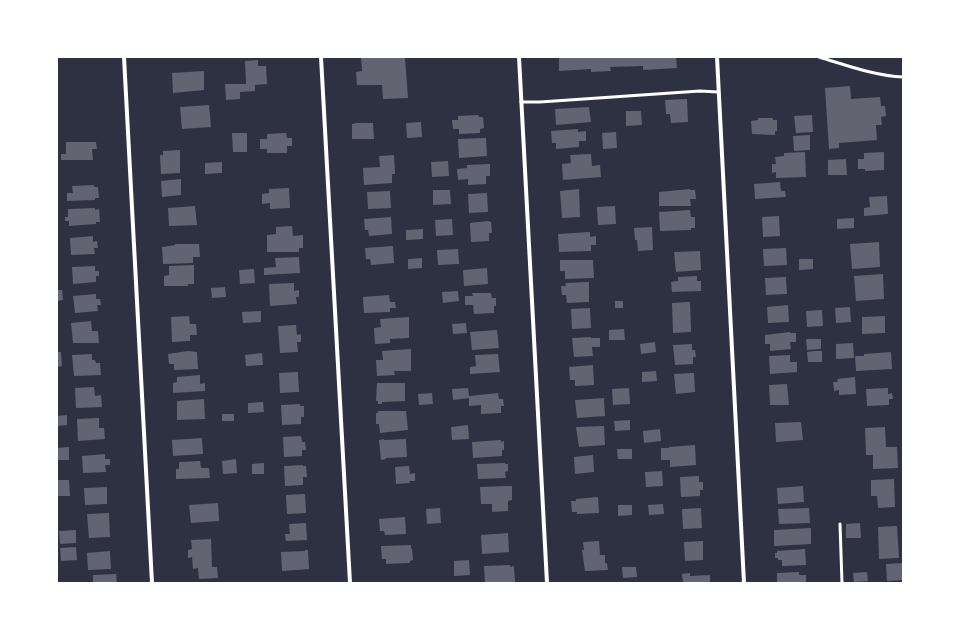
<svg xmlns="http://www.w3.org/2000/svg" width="960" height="640" font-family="'PT Sans',sans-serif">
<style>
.building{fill:#626471}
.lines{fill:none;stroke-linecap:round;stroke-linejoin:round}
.service{stroke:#fff;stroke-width:3}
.minor{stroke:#fff;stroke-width:4}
</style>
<rect width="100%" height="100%" fill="#2d3142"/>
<path class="building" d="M361 57H405L408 98 383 99 382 85H357L356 72 362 71Z
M559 57H676L677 68 643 70V66L610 67 611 71 591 72V69L559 71Z
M258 60V66H266L267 84 255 85V91L240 92V99L226 100 225 84H246L245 61Z
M204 71V90L173 93 172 73Z
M850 86 851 99 880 97 881 106H885L886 116 881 117 882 125H876L877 140 839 143V148L829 149 825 88Z
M687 99 688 122 671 123 670 114H666L665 100Z
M209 105 211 127 182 129 180 107Z
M589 107 591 122 556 125 555 109Z
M626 111H641L642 125 626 126Z
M478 115 479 117H483L484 128 480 129V133L459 134V129H453L452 120H458V116Z
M812 115 813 132 796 133 794 116Z
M758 118H773V120H777V131H775V135L752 134 751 121 758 120Z
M421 122 422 137 407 138 406 123Z
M356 123H373L374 139H352V124Z
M578 129V132L586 131V141H579V147L556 149V143H552L551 131Z
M616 132 617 148 603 149 602 133Z
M232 133H247V152H233Z
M286 133 287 138H292V146H287V153H267V149H260V139H267V134Z
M810 135V150L794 151 793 136Z
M486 138 487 156 459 158 458 139Z
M66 142H96L97 149H92L93 160H61V154H66Z
M180 150V173L161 174 160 155H163V151Z
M805 152 806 177 776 178V172L772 173V164H776L775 157 784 156V153Z
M884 152V170L865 171V169H858V159H864V153Z
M591 154 592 166 600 165 601 177 563 180 562 164 571 163 570 155Z
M394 155 395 174H392V183L364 185 363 168 380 167 379 156Z
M846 159 847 175H828V160Z
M448 161 449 176 432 177 431 162Z
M222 162V173L205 174V163Z
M490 164V176H486V184L468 185V179L458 180 457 169 467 168V165Z
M181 179V195L162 197 161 181Z
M780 182 781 191H785L786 197 755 199 754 184Z
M94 185V187H98L99 198H95V200L67 201V193H73L72 186Z
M289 188 290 208 270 209V203L262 204V194L269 193V189Z
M579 189 580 217 562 218 560 191Z
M690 189V190H695L696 199H690L691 206H659V192Z
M433 190H450L451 204 433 205Z
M390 191 391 208 368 209 367 192Z
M487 193 488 212 469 213 468 194Z
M887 196 888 214 864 216V208L870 207 869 197Z
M195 206 197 225 169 226 168 208Z
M615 206 616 224 598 225 597 207Z
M95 208V210L99 209 100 222H96V224L69 226V221H65V217H68V209Z
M690 210 691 217H695V228H691V230L660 231 659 212Z
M779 216 780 236 763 237 762 217Z
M391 217 392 234 369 236 368 230H365L364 219Z
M854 218V228L837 229V219Z
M452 219 453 235 436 236 435 220Z
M488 221 491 222 492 233H489V241L471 242 470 223Z
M292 226 293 236 303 235V248H299V252H267V235L276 234V227Z
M652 227 653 250 638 251 637 240H635L634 228Z
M423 229V239L406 240V230Z
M590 232V237L596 236V245H591V251L559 252 558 234Z
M93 236V242L97 241 98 248H94L95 254 71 255 70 238Z
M879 242 880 267 852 269 850 244Z
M175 244H199L200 257H193V263L163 264 162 247 175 245Z
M393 246 394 263 371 265 370 259H366L365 248Z
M786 248 787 265 764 266 763 249Z
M458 249 459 264 438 265 437 250Z
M700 251 701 270 676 272 674 252Z
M299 257 300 273 264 275V268L276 267 275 258Z
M422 258V268L408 269V259Z
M799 259H813V269L799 270Z
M560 260H593L594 278 565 279V271H560Z
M194 265V284H188V286H164V276L169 275V266Z
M95 266V271H99V276H96V282L73 284 72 267Z
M487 268 488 284 464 286 463 270Z
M254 269 255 283 240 284 239 270Z
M883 274 884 299 856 301 854 276Z
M697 276V281H701V291L672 292 671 282 678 281V277Z
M786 277 787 294 766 295 765 278Z
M589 282V302L567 303 566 295H562L561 286H566L565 283Z
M294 283V291L299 290V297H296L297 304 270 306 269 284Z
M225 287 226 297 212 298 211 288Z
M57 290H62L63 300 57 301Z
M458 291 459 301 443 303 442 292Z
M472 293H491L492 298H496V306H494V313L474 314 473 305H465V296H473Z
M96 294V299H100L101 305H97L98 311 75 313 73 296Z
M389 295 390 302H395L396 308H390V312L364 313 363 297Z
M615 301H623V308H615Z
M690 302 691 332 673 333 672 303Z
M788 305 789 322 768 323 767 307Z
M850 307 851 322 836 323 835 308Z
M590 308 591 328 572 329 571 309Z
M822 310 823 326 807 327 806 311Z
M261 311V322L243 323 242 312Z
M189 316 190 324H196L197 335H190V341L172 342 171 317Z
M885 316V333L862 334V317Z
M409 317V338L390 339V343L375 344 374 328 381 327 380 319Z
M91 321 92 331H98L99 343H73L71 323Z
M466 323 467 333 453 334 452 324Z
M296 325 297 335 301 334V342H297L298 352 280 353 278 326Z
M624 329 625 340H609V330Z
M497 330 499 348 472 350 470 332Z
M790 332V333H796V342H790L791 349 770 351V344H765V335Z
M591 337V338H600V347H592L593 356 574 357 572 338Z
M806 339H821V349L807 350Z
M655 342 656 352 641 354 640 344Z
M853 343 854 358 836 359V344Z
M692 344V350H695L696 357H693V364L675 365 673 345Z
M411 349V371H394L395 375 377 376 376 360H383L382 351Z
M188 351 197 352 198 369 174 370V364H169L168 354Z
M814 351H822V362H808L807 352Z
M57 352H61L62 366 57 367Z
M891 352 892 369 856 371 855 356H864V354Z
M262 353 263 365 246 366 245 355Z
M92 354V360H95L96 363H100L101 375 74 376 72 355Z
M498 354 500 372 470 374V367L476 366 475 355Z
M790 355V362H797V372L770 374 769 356Z
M593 365 594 385 575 386V380H570L569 367Z
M656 371 657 381 642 382V372Z
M298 372 299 392 280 393 279 373Z
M694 373 695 392 676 394 674 374Z
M200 375V384L205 383V391L173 393V383L177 382V377Z
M855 377 856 394 839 395V390L834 391 833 382H838L837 379Z
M377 383H405V401L382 402V404H378V401H376Z
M787 384 789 405H770L769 385Z
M94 387 95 396 101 395 102 407 76 408 75 388Z
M468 388 469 396 498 393 499 399H503L504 406H501V413L481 414V405L469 406V398L453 400 452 389Z
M629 388 630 404 613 405 612 389Z
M888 388V394L892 393 893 399H889V405L867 406 866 389Z
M432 393 433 404 419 405 418 394Z
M604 398 605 416 577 418 575 400Z
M204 399 205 419 177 420V401Z
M263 402 264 412 248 413V403Z
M300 404V406H304V417H301V424L282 425 281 405Z
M378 411H406L408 430 380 433 379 424H376V413H378Z
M222 414H234V421H222Z
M67 415V425L57 426V416Z
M99 418V428H104L105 439 78 441 77 419Z
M630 420V430L615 431 614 421Z
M801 422 803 440 776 442 775 423Z
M468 425 469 439 452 440 451 427Z
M604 426 605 445 579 447 576 427Z
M885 427 886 447H897L898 468 873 469V455H866L865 428Z
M660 429 661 441 644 443 643 431Z
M301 436 302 442H305L306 450H302V456L284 457 283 437Z
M202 438 203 454 173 456 172 440Z
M384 439V440L406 439 407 457 386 458V459L381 460 379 440Z
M501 440V442L504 441V450H502V456L473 458 472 442Z
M695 445 696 465 670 467V460H661V448H669V447Z
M69 447V460H57V448Z
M617 449H632V459H618Z
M105 454V459H110V465H105L106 472 83 473 82 456Z
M593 455 594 472 575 474 574 457Z
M236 459 237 473 223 474 222 461Z
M200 461 201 468H209L210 478 176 479V469H179V462Z
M264 463V474H252V464Z
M505 463V464H508V471L505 472 506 478 478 479 477 464Z
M303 465V466H306L307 477H303V485L285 486 284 466Z
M409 466 410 474 415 473V481H409L410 483 396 484 395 467Z
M662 471 663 486 646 487 645 472Z
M699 476V482H703V490H700V496L681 497 680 477Z
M894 479 895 507 878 508 877 496H871V480Z
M57 480H69L70 496H57Z
M512 486V500L508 501V511L492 512V504H481L480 487Z
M803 486 804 502 778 504 777 488Z
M107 487V504L85 505 84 488Z
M305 494 306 513 287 514 286 495Z
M598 497 599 513 577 514V512H572L571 501H576V499Z
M218 503 219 521 191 523 189 505Z
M663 504 664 514 649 515 648 505Z
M618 505H632V515L618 516Z
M440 508 441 523 427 524 426 509Z
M701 508 702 528 683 529 682 509Z
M809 508 810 523 779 524 778 509Z
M109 513 110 537 89 538 87 514Z
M405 517 406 534 385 535 384 531H380L379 519Z
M306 523 307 540 286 541 285 534H290L289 524Z
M860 523 861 538H846V524Z
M897 526 899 558 879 559 878 527Z
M811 528V544L774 546V530Z
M76 530V543L60 544 59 531Z
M508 533 509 552 482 554 481 535Z
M211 539 212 567H217L218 578 199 579 198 568 193 569 192 557 188 558V550L192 549 191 540Z
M599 541 600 555H605V563H607L608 570 585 571 582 550H584L583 542Z
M703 541V560L685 561 684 542Z
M411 545V549L412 548 413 560 410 561V563L386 564V559H382L381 546Z
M76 547 77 560 61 561 60 548Z
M805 549 806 565 782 566V560H778V558H775V553H777V551Z
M305 550H308L309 569 282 571 281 552 305 551Z
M110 551 111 569 88 570 87 553Z
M469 560 470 575 454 576V561Z
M903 563V580L887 581 886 564Z
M510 565V567L514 566 515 582 511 583H485L484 566Z
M622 567H636L637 577 623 578Z
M799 572V575H806V583H777V573Z
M867 572 868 581 854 582 853 573Z
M690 573V576L710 575V583H683L682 574Z
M116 574 117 583H93V575Z"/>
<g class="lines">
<path class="service" d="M819 57C846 65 875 76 903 77
M521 102H540L700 91 718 92
M840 524 842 583"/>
<path class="minor" d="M124 57 152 583
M321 57 350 583
M519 57 547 583
M717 57 744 583"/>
</g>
<rect width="960" height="640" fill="none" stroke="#ffffff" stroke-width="116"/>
</svg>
